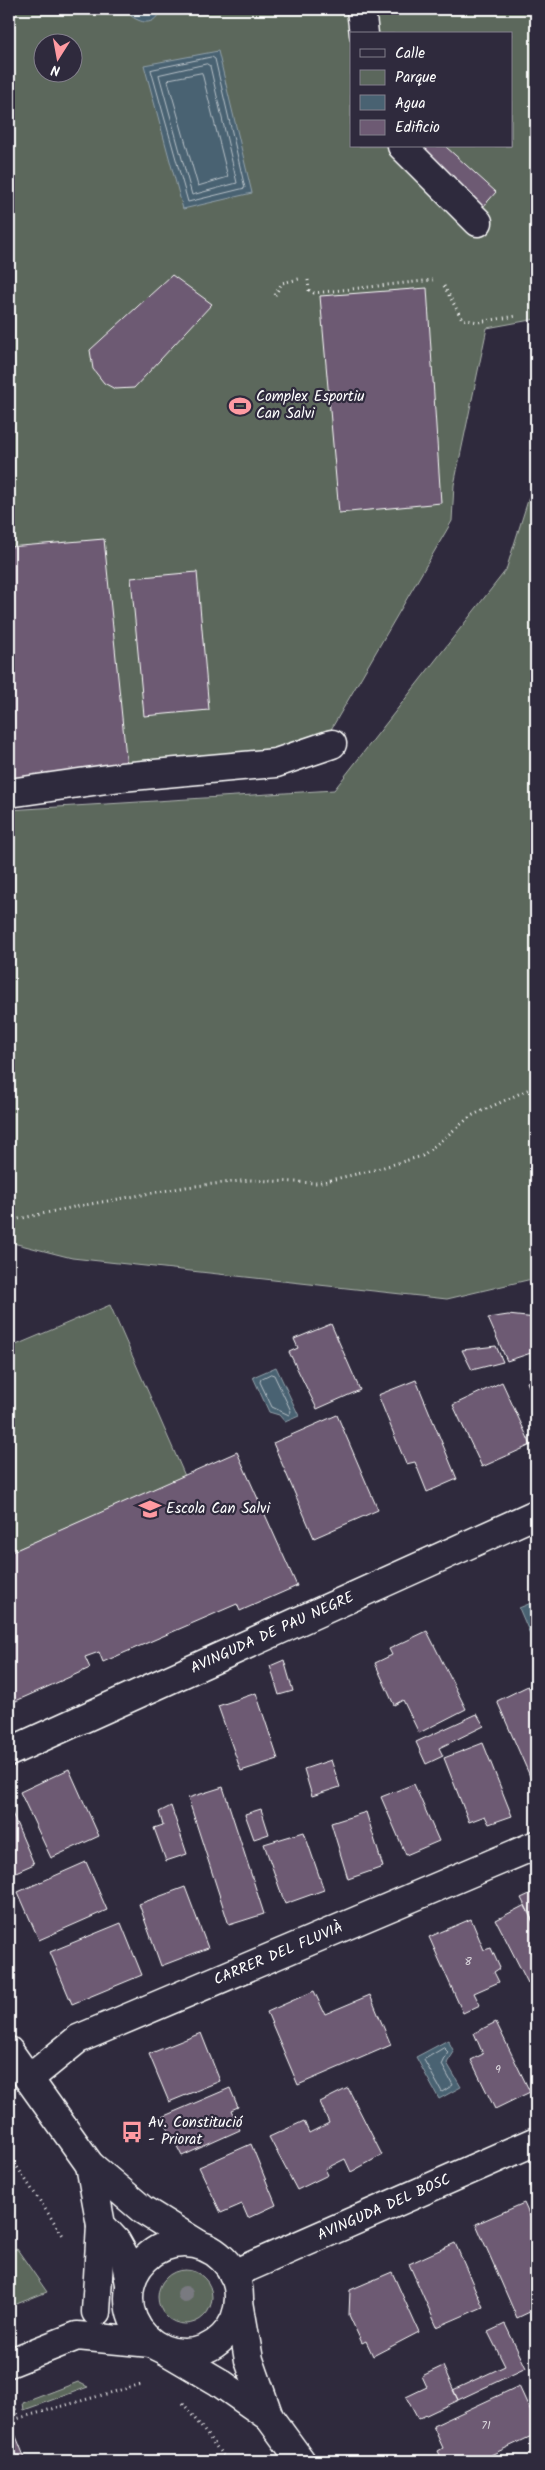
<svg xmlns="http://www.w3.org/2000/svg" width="545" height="2470" font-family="Kalam,sans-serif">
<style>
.green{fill:#5b675c;stroke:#adb3ae;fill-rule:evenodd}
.water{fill:#496272;stroke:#92a1aa}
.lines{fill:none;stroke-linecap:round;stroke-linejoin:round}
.shore{stroke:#b6c0c7;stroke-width:1}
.building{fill:#6d5a73;stroke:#fff}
.minor-casing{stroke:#fff;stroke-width:31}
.path{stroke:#fff;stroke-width:3;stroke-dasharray:1 4;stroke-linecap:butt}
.minor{stroke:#2f2a3d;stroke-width:28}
.tree{fill:#797a80}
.labels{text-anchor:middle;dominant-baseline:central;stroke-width:4.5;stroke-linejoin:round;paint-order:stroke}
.number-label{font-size:12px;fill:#dad6dc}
.poi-label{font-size:15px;fill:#fff;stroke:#2f2a3d;text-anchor:start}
.street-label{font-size:15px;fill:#fff;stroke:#2f2a3d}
</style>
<rect width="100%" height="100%" fill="#2f2a3d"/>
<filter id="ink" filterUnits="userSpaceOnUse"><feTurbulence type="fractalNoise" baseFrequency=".02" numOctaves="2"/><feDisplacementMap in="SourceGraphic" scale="10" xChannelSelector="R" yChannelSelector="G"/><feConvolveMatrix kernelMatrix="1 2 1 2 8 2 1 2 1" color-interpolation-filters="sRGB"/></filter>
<g filter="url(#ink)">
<path class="green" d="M9 9H536V319L487 328 454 485 452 521 315 757 9 766ZM351 34H511V146H351ZM42 42H72V72H42Z
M536 475V1278L447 1299 72 1258 9 1242V810L334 790 506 570Z
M110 1305 185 1476 9 1553V1348Z
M17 2249 47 2292 9 2307V2252Z
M158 2297a27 27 0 1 1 54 0a27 27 0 1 1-54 0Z
M78 2382 88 2387 24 2410 23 2403Z"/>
<path class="water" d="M130 9H161C155 25 144 25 131 16Z
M218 51 252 193 183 209 144 65Z
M276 1367 299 1416 285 1422 279 1415 269 1412 253 1377Z
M536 1601V1648L519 1608Z
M448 2040 454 2052 447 2063 461 2087 439 2099 416 2057Z"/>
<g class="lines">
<path class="shore" d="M212 57 215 59 245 188 188 202 151 70Z
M207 64 210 66 237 183 192 195 159 75Z
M202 73 228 177 198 186 168 81 170 79Z
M271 1374 274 1375 291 1411 289 1415 272 1407 260 1382 261 1379Z
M444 2048 448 2052 442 2065 453 2085 442 2092 424 2060Z"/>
</g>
<path class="building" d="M413 146H445L496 192 482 208Z
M172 275 212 304 134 388 115 389 104 383 93 369 90 350Z
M427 288 441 503 339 513 320 296Z
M104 539 127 767 9 779V547Z
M197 572 209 710 144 716 131 578Z
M508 1315 536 1318V1332L534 1333 536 1344 531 1345 534 1352 507 1361 488 1318Z
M331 1324 360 1390 317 1409 289 1352 298 1348 294 1339Z
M496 1346 503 1362 472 1370 462 1350Z
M536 1365V1405L527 1382 533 1379 529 1368Z
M416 1380 457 1479 427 1492 415 1462 406 1464 378 1395Z
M502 1382 531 1445 482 1467 453 1405Z
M337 1415 378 1510 314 1538 273 1443Z
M237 1452 297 1586 240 1611 237 1604 103 1662 99 1652 85 1657 90 1668 9 1704V1553Z
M427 1631 466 1709 419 1733 403 1700 394 1705 375 1663 392 1655 389 1649Z
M284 1660 293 1691 279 1695 270 1666Z
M528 1686 536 1703V1790L497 1701Z
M256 1693 278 1759 241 1771 218 1706Z
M477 1714 484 1726 439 1748 443 1756 426 1764 416 1742Z
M483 1743 512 1816 489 1824 485 1816 469 1822 444 1758Z
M331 1760 340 1787 312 1796 304 1769Z
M69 1769 99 1836 51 1858 20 1792Z
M414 1784 439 1841 406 1855 381 1797Z
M223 1787 264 1914 229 1925 188 1798Z
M9 1806 34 1864 9 1875Z
M171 1806 187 1854 166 1861 154 1828 163 1825 159 1812Z
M261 1809 269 1834 254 1839 245 1814Z
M366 1812 383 1867 348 1879 331 1823Z
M304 1832 324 1890 285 1904 264 1844Z
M86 1862 107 1910 39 1940 18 1892Z
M185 1887 208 1948 161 1966 139 1904Z
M536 1891V1928L521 1898Z
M525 1905 536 1928V1979L528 1983 496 1920Z
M471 1919 484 1950 491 1948 500 1968 494 1972 499 1982 474 1993 480 2005 463 2013 429 1937Z
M121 1923 142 1975 72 2004 50 1952Z
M314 1991 325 2014 370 1995 391 2045 298 2085 267 2012Z
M496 2022 530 2092 495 2109 471 2060 483 2054 474 2033Z
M201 2033 220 2081 169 2102 149 2054Z
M230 2088 238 2107 231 2110 240 2130 182 2156 162 2117Z
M348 2088 382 2155 351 2172 345 2159 325 2169 328 2175 297 2190 269 2137 304 2121 309 2133 329 2123 320 2102Z
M251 2144 276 2205 248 2218 242 2204 221 2213 199 2167Z
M524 2203 536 2230V2309L517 2318 476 2224Z
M455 2243 483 2307 437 2327 409 2264Z
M392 2272 419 2332 373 2356 366 2341 362 2343 349 2315 350 2290Z
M505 2324 526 2368 458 2400 453 2390 505 2366 488 2332Z
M443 2366 458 2400 418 2419 406 2397 427 2387 422 2376Z
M519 2386 536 2423V2434L478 2461H443L438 2451 443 2448 433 2426Z
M13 2429 26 2461H9V2431Z"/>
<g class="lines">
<g class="minor-casing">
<g id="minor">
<path d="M361 9 364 34"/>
<path d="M402 146 478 222"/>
<path d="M9 793 121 777 276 763 332 744"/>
<path id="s1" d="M9 1752 536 1514"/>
<path d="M9 2051 90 2165 143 2210 198 2244"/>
<path id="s2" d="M29 2079 78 2039 536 1845"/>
<path d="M90 2165 101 2225 116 2241 125 2257 130 2284"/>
<circle cx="184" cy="2298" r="55"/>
<path id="s3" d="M233 2274 536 2141"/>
<path d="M239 2302 249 2360 269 2417 301 2461"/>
<path d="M96 2312 101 2225"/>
<path d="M168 2352 219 2382 269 2417"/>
<path d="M9 2363 77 2336 151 2343"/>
</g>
</g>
<path class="path" d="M308 280 309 290 314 293 433 280
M444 286 462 319 478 322 517 316
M275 295 282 283 299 279
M9 1221 74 1207 186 1187 250 1180 317 1183 370 1171 422 1156 471 1116 536 1086
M9 2155 64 2237
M11 2400 19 2417
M183 2403 227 2461
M9 2421 142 2384"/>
<use href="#minor" class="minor"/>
</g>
<circle class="tree" cx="185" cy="2294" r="8"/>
</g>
<defs>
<g id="stadium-bare" transform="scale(1.725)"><path d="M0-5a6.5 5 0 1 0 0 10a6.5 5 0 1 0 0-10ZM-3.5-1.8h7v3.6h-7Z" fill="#ff9aa2" stroke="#2f2a3d" stroke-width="2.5" paint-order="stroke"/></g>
<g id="school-bare" transform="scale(1.725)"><path d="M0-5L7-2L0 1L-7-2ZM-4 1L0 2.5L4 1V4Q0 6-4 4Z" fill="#ff9aa2" stroke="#2f2a3d" stroke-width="2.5" paint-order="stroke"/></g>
<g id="bus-bare" transform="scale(1.725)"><path d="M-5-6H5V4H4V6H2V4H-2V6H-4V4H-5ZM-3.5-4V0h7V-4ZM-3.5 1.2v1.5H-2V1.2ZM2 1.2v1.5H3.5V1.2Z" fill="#ff9aa2" stroke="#2f2a3d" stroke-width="2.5" paint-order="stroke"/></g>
</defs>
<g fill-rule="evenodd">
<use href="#stadium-bare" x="240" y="406"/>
<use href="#school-bare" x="150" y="1509"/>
<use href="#bus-bare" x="132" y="2132"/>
</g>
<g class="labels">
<g class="number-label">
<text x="468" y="1961">8</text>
<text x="498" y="2069">9</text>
<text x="486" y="2425">71</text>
</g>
<g class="poi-label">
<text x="256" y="397">Complex Esportiu<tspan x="256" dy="17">Can Salvi</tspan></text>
<text x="166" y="1509">Escola Can Salvi</text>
<text x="148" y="2123">Av. Constitució<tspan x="148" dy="17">- Priorat</tspan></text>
</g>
<g class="street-label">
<text stroke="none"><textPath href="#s1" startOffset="289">AVINGUDA DE PAU NEGRE</textPath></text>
<text stroke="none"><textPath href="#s2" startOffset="281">CARRER DEL FLUVIÀ</textPath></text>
<text stroke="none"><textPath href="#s3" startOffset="165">AVINGUDA DEL BOSC</textPath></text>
</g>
</g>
<rect width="545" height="2470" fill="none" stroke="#2f2a3d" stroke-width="30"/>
<rect x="15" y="15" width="515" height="2440" fill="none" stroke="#fff" stroke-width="2" filter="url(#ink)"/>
<rect x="350" y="32" width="162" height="115" fill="#2f2a3d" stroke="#827f8b"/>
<rect x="360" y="49" width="25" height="8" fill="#2f2a3d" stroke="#827f8b"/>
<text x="395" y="58" font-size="15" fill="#ffffff">Calle</text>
<rect x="360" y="70" width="25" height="15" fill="#5b675c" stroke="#827f8b"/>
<text x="395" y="82" font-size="15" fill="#ffffff">Parque</text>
<rect x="360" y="95" width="25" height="15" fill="#496272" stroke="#827f8b"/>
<text x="395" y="108" font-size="15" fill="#ffffff">Agua</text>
<rect x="360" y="120" width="25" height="15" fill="#6d5a73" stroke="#827f8b"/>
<text x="395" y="132" font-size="15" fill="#ffffff">Edificio</text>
<g transform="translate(58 58) rotate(191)"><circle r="24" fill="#2f2a3d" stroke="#827f8b"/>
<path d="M0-4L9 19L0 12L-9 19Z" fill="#ff9aa2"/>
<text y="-8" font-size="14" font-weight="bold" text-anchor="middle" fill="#ffffff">N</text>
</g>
</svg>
